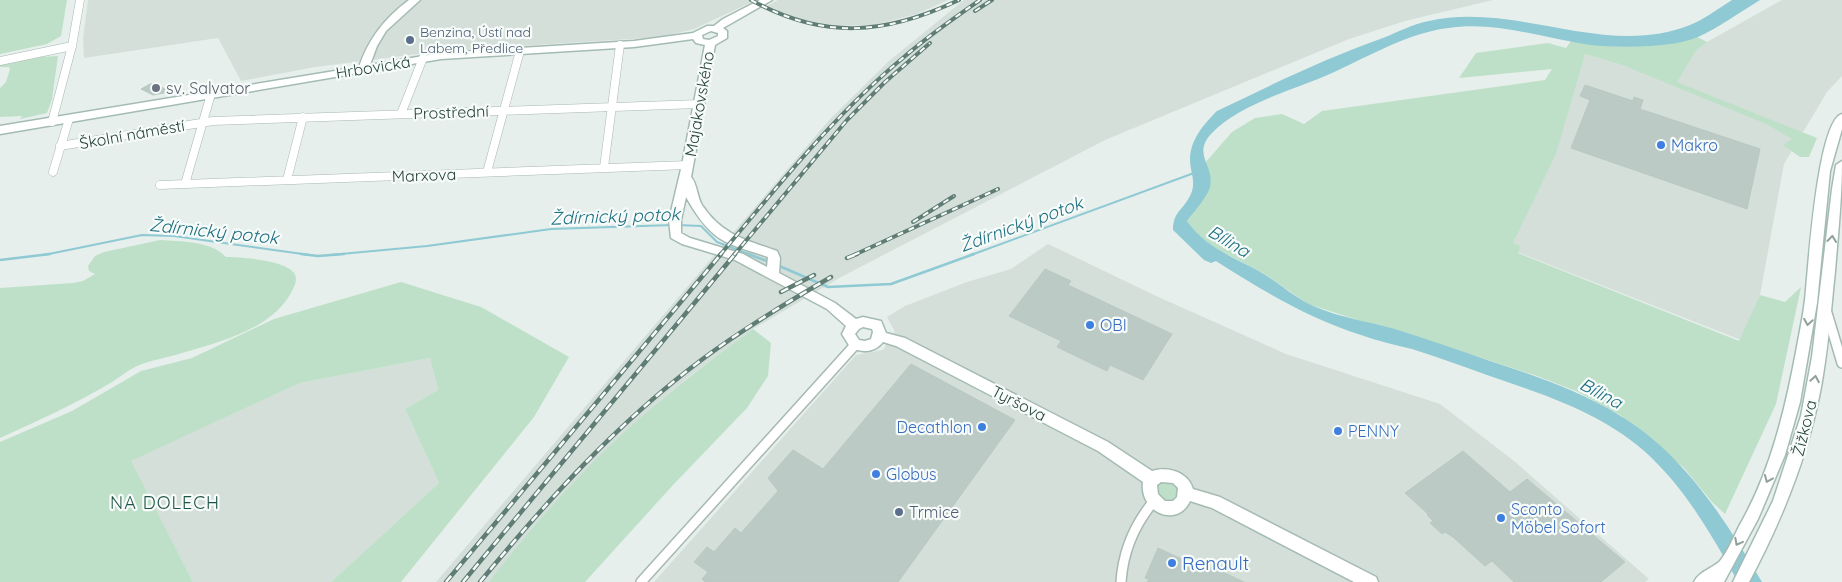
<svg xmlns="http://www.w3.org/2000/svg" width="1842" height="582" font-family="Quicksand,sans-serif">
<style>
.built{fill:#d4dfda}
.green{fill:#bfe0c8}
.water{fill:#8ec9d4}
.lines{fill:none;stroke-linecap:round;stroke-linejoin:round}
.stream-far1{stroke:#8ec9d4;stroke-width:2}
.stream{stroke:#8ec9d4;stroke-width:2.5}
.building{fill:#bbcac4;stroke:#b8c9c2}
.street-far1-casing{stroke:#a8b8b2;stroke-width:9}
.street-casing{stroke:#a8b8b2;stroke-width:12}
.secondary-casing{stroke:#a4bbb3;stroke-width:3}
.street-far1{stroke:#fff;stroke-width:8}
.street{stroke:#fff;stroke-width:9}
.secondary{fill:#fff;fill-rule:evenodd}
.rail-far1-casing{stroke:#5f7d75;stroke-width:4}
.rail-casing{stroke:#5f7d75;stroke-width:4.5}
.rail-far1{stroke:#f7fbf9;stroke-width:2;stroke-dasharray:6;stroke-linecap:butt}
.rail{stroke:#f7fbf9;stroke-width:2.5;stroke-dasharray:8;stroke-linecap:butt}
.oneway{stroke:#92a09c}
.service-dot{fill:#5c6f8a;stroke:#f7fbf9;stroke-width:2}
.worship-dot{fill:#6b7280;stroke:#f7fbf9;stroke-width:2}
.shop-dot{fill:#3f7fe0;stroke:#f7fbf9;stroke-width:2}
.labels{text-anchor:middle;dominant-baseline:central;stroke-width:4.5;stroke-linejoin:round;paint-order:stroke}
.far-service-label{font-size:14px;fill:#4e5e75;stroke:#f7fbf9;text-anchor:start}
.street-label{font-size:16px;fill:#24423a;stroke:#f7fbf9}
.worship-label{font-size:16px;fill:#5b616d;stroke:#f7fbf9;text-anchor:start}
.shop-label{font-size:16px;fill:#366cbe;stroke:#f7fbf9;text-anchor:start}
.service-label{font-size:16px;fill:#4e5e75;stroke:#f7fbf9;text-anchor:start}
.water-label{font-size:18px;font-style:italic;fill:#1c6f80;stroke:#f7fbf9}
.neighbourhood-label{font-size:18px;letter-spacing:1px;fill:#1f5548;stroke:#f7fbf9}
.near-shop-label{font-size:19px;fill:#366cbe;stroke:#f7fbf9;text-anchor:start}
</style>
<rect width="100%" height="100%" fill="#e6efeb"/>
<path class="built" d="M88 0H756L694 29 661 37 442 51 315 67 241 81 218 38 84 58 83 39Z
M778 0H948L917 14 874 25 840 26 819 24 784 16 765 7Z
M964 0H1493L1405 21 1349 39 1105 140 843 276 753 329 690 376 655 405 576 480 525 537 489 582H436L830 119 889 61Z
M1782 0H1842V76L1827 92 1784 164 1760 295 1741 340 1517 252 1513 243 1585 54 1625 66 1695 52 1707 42Z
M1048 244 1154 295 1286 354 1440 404 1514 461 1649 579 1645 582H654L856 355 883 350 895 332 887 317 905 306 967 282 1011 269Z
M430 358 438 390 405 409 439 483 331 582H193L130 461 300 383Z"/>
<path class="green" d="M0 0H67L61 36 47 44 0 54Z
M1697 37 1707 42 1695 52 1677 82 1817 138 1809 157H1800L1783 145 1792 139 1766 124 1625 66 1585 54 1556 154 1513 243 1520 246 1518 253 1739 341 1760 295 1785 302 1801 287 1776 404 1725 514 1712 502 1684 468 1620 415 1576 391 1537 376 1400 331 1370 324 1308 304 1263 273 1217 249 1195 233 1187 221C1200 203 1219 185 1205 163L1232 132 1255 118 1282 114 1304 124 1322 111 1545 80 1552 69 1459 78 1476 53 1548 43 1566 48 1571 41C1615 50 1654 47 1697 37Z
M58 56 52 99 47 113 20 119 22 116 0 117V88L6 82 10 69 9 67H0V65L40 57Z
M160 240C181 242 210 240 226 257 241 257 285 260 294 273 298 279 295 285 292 291 273 329 220 342 182 353 167 358 150 360 135 367 127 371 120 377 112 382 77 403 38 421 0 438V288L73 283 83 281 95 274 89 271 88 266 95 256 104 252Z
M401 282 481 307 569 357 534 417 401 582H331L439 483 405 409 438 390 430 358 300 383 131 461 193 582H0V442L72 411 141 371 192 358 274 319Z
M753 329 771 343 768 376 747 408 674 484 585 582H489C516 547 544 513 575 481 628 424 690 375 753 329Z
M1163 481C1175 481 1178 486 1179 497 1170 504 1167 502 1157 496L1156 486Z"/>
<path class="water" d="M1732 0H1760C1740 12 1720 27 1698 37 1684 43 1665 45 1650 46 1630 47 1610 47 1590 45 1542 38 1497 21 1448 28 1402 34 1360 62 1318 79 1285 92 1236 107 1211 134 1192 155 1215 165 1210 187 1208 196 1193 213 1187 221 1203 245 1232 257 1257 270 1275 280 1290 294 1307 303 1334 317 1373 322 1401 331 1430 340 1459 350 1487 360 1533 375 1578 390 1619 415 1684 454 1724 518 1762 582H1738C1711 534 1685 487 1643 450 1599 412 1542 394 1487 375 1462 366 1438 357 1412 349 1395 345 1378 341 1361 335 1308 318 1263 291 1216 261L1211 263 1204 260 1173 230C1173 212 1183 210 1190 196 1195 186 1193 179 1191 169 1186 145 1201 127 1217 111 1271 85 1326 58 1383 38 1398 32 1413 24 1429 21 1515 1 1606 59 1690 25 1705 19 1719 8 1732 0Z"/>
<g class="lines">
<path class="stream-far1" d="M678 225 701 226 717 242 751 255
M44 255 142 235 174 236 310 255
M330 255 427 246 551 229 673 225
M971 255 1194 173"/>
<path class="stream" d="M301 254 318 256 344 254
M748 254 770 262
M0 260 50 254
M777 265 828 287 891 284 974 254"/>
</g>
<path class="building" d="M156 83 169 92 153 95 141 89 150 84Z
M1585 85 1633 101 1634 97 1643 100 1640 109 1760 149 1747 209 1571 148 1590 100 1580 96Z
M1045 269 1071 281 1068 285 1172 334 1143 380 1110 365 1107 371 1057 347 1061 341 1009 316Z
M911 364 1015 420 898 582H705L702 579 708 572 694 562 707 547 714 552 735 528 741 533 778 491 768 478 793 450 823 469Z
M1463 451 1510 492 1527 479 1625 562 1601 582H1514L1492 561 1485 566 1453 537 1445 532 1442 534 1430 523 1433 521 1427 515 1428 514 1405 493Z
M1158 548 1210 572 1212 567 1244 582H1147L1149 579 1145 578Z"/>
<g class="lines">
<g class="street-far1-casing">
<path id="street-far1" d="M0 61 72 46
M401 114 423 58
M52 122 72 46 80 0
M60 146 213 121 699 104
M604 167 620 45
M53 172 69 119
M487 172 520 51
M287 180 303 117
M185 184 211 94
M160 185 688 165"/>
</g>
<g class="street-casing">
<path id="street" d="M1827 313 1842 363
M641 582 855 345
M1121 582C1123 551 1134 525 1154 501"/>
</g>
<g class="secondary-casing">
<path id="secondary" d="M409 0H420L386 31 377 46 370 65 441 53 634 41 693 33 707 26H714L723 19 760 0H772L723 28 727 31V38L715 45 691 177C697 183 697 197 702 205 722 235 746 240 777 251L780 258 779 273 835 303 856 319 863 317 881 321 886 333 905 338 1108 442 1152 471C1168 466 1188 472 1193 489L1220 497 1376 577 1378 582H1354L1212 508 1190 501C1177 529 1139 512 1143 482L1098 451 896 346 883 342C874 353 862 353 850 347L842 334 846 326 827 309 735 260 682 244 671 238 669 220 682 165 705 45 696 43 693 39 634 47 441 59 0 134V126L359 67C369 38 385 18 409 0ZM711 31 718 33V36L709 40 703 39 702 35ZM686 197C695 213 707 232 724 241 737 248 754 252 768 257L767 267 743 254 690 238 681 233V220ZM863 327 872 329 873 332 871 339 865 341 859 340 855 334 859 329ZM1161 482 1173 483 1178 488 1177 497 1173 501H1165L1158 494 1157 485Z
M1842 114V129L1830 171 1817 303 1800 402 1785 455 1758 519 1724 582H1694C1699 571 1712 569 1720 561 1729 550 1735 533 1742 521 1771 469 1785 410 1796 352 1799 335 1803 317 1805 300 1808 273 1817 120 1842 114Z
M1842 161C1842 198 1838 234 1835 271 1831 310 1828 349 1821 387 1808 456 1782 520 1749 582H1733L1773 501 1801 416 1812 357 1832 189 1836 165Z"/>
</g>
<use href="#street-far1" class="street-far1"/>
<use href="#street" class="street"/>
<use href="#secondary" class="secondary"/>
<g class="rail-far1-casing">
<path id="rail-far1" d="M751 0C824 40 885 35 959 0
M975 11 992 0
M913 222 954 196
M720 255C778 186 835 114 904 57 928 36 954 18 980 0
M734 255 847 120 885 82 930 43
M854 255 998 189"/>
</g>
<g class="rail-casing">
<path id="rail" d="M847 258 857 254
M781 292 814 275
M446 582 721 254
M463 582 735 254
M480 582C546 502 616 424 700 361 741 330 786 303 831 277"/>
</g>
<use href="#rail-far1" class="rail-far1"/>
<use href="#rail" class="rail"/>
</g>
<defs><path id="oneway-chevron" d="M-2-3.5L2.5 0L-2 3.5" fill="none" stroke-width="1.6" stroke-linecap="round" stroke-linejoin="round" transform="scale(1.25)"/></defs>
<g class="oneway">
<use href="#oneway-chevron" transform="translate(1832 239) rotate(-84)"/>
<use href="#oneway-chevron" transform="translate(1808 322) rotate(99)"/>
<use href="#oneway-chevron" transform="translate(1815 379) rotate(-80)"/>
<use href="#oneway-chevron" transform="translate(1768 479) rotate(113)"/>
<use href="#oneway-chevron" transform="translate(1738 542) rotate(118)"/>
</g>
<g class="service-dot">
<circle cx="410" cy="40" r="5"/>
<circle cx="899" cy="512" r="5"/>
</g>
<circle class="worship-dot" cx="156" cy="88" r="5"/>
<g class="shop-dot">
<circle cx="1661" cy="145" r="5"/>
<circle cx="1090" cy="325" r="5"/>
<circle cx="982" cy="427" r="5"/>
<circle cx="1338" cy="431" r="5"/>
<circle cx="876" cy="474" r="5"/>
<circle cx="1501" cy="518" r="5"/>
<circle cx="1172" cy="563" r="5"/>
</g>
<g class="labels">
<g class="far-service-label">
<text x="420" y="32">Benzina, Ústí nad<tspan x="420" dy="16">Labem, Předlice</tspan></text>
</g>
<g class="street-label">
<text transform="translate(373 67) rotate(-9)">Hrbovická</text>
<text transform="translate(699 104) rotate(-80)">Majakovského</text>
<text transform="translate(451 112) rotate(-2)">Prostřední</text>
<text transform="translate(132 134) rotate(-10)">Školní náměstí</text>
<text transform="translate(424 175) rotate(-2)">Marxova</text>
<text transform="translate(1019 403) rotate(27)">Tyršova</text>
<text transform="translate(1804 428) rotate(-76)">Žižkova</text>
</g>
<g class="worship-label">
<text x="166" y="88">sv. Salvator</text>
</g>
<g class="shop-label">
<text x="1671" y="145">Makro</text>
<text x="1100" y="325">OBI</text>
<text x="972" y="427" text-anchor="end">Decathlon</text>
<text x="1348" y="431">PENNY</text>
<text x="886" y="474">Globus</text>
<text x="1511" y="509">Sconto<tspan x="1511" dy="18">Möbel Sofort</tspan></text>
</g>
<g class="service-label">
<text x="909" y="512">Trmice</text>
</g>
<g class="water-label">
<text transform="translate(615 216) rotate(-2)">Ždírnický potok</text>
<text transform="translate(1021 224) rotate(-20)">Ždírnický potok</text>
<text transform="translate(214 231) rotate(6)">Ždírnický potok</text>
<text transform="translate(1229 241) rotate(31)">Bílina</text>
<text transform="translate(1601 393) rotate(28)">Bílina</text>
</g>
<g class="neighbourhood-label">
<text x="165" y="502">NA DOLECH</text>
</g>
<g class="near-shop-label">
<text x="1182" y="563">Renault</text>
</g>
</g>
</svg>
